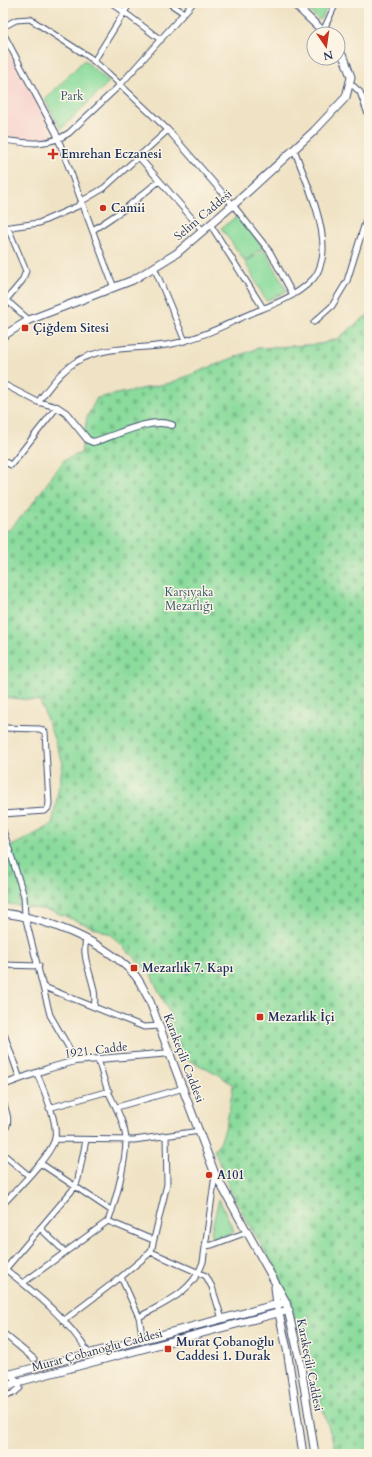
<svg xmlns="http://www.w3.org/2000/svg" width="372" height="1457" font-family="Cardo,serif">
<style>
.built{fill:#f7d0cc}
.cemetery{fill:url(#cemetery-stones);stroke:#52857d}
.park{fill:#8adb9c;stroke:#52857d}
.lines{fill:none;stroke-linecap:round;stroke-linejoin:round}
.minor-casing{stroke:#3b4a6d;stroke-width:7}
.tertiary-casing{stroke:#3b4a6d;stroke-width:8}
.secondary-casing{stroke:#3b4a6d;stroke-width:9}
.minor{stroke:#fff;stroke-width:5}
.tertiary{stroke:#fff;stroke-width:6}
.secondary{stroke:#fff;stroke-width:7}
.poi-dot{fill:#c8321e;stroke:#fcf5e5;stroke-width:1.5}
.labels{text-anchor:middle;dominant-baseline:central;stroke-width:3;stroke-linejoin:round;paint-order:stroke}
.park-label{font-size:12px;fill:#375a6e;stroke:#fcf5e5}
.poi-label{font-size:12px;font-weight:bold;fill:#1b2f5e;stroke:#fcf5e5;text-anchor:start}
.street-label{font-size:12px;fill:#1b2f5e;stroke:#fcf5e5}
</style>
<defs>
<pattern id="cemetery-stones" width="16" height="16" patternUnits="userSpaceOnUse"><rect width="16" height="16" fill="#8adb9c"/><path d="M2 7V4a2 2 0 0 1 4 0v3zM10 15v-3a2 2 0 0 1 4 0v3z" fill="#76bc89"/></pattern>
</defs>
<rect width="100%" height="100%" fill="#fcf5e5"/>
<filter id="ink" filterUnits="userSpaceOnUse"><feTurbulence type="fractalNoise" baseFrequency=".025" numOctaves="2"/><feDisplacementMap in="SourceGraphic" scale="8" xChannelSelector="R" yChannelSelector="G"/><feConvolveMatrix kernelMatrix="1 2 1 2 8 2 1 2 1" color-interpolation-filters="sRGB"/></filter>
<filter id="wash" filterUnits="userSpaceOnUse"><feTurbulence type="fractalNoise" baseFrequency=".012" numOctaves="4" result="noise"/><feDisplacementMap in="SourceGraphic" scale="16" xChannelSelector="R" yChannelSelector="G"/><feGaussianBlur stdDeviation="0.9" result="paint"/><feColorMatrix in="noise" values="0 0 0 0 0 0 0 0 0 0 0 0 0 0 0 0 0 1.4 0 .05"/><feComposite in="paint" operator="in"/></filter>
<g filter="url(#wash)">
<rect width="100%" height="100%" fill="#f0e3c5"/>
<path class="built" d="M5 46 38 105 53 137 43 141 26 139 3 134V48Z"/>
<path class="cemetery" d="M369 314V1454H337L288 1298 273 1263 252 1230 230 1190 214 1150C226 1141 231 1099 233 1085L218 1074 180 1056 167 1025 170 1014 150 973 110 934 52 911 3 903V868L8 848 52 825 63 763 40 701 3 697V532L9 530 30 507 64 460 81 453 87 417 97 398 170 383 258 348 320 344 337 339Z"/>
<path class="park" d="M301 3H329L322 18 319 20Z
M84 60 109 82 61 129 45 100Z
M239 215 263 248 245 261 221 228Z
M265 250 287 291 266 301 245 262Z
M219 1199 234 1231 214 1241 211 1232Z"/>
</g>
<g filter="url(#ink)">
<g class="lines">
<g class="minor-casing">
<path id="minor" d="M112 3 161 40
M169 3 184 13
M3 27 16 20 30 19 89 57 110 75 168 130 233 205 270 252 293 295
M323 31 336 3
M3 33 56 133 114 288
M94 61 130 3
M351 84 360 92 369 117
M3 140C27 143 48 147 69 133L120 85 193 3
M139 157 203 231
M210 224 263 308
M3 228 39 223 78 206 82 201 104 188 168 130
M93 230 126 208 159 181
M154 267 185 341
M3 297 29 320
M6 300 22 281 26 271 8 228
M314 322 332 306 347 281 369 210
M3 384 38 402 57 407 11 465 3 461
M38 402C52 383 67 362 91 355 117 346 145 349 172 344 197 339 222 327 245 316 268 306 293 299 311 281 319 274 323 260 323 250 324 219 305 179 294 149
M3 728 40 729 45 732 49 803 48 808 45 811 3 814
M3 830 24 896 25 916 50 1015 76 1060
M86 940C80 962 99 985 94 1007
M3 965 39 966
M44 987 144 1027 160 1026
M3 1031 20 1079
M3 1101C6 1112 12 1122 3 1132
M117 1107 184 1088
M49 1108 109 1091
M55 1139 134 1140 200 1131
M3 1154 28 1175
M40 1163 112 1211
M3 1204C15 1191 52 1155 55 1138 58 1121 43 1089 37 1073
M108 1221 153 1240
M40 1228 65 1252
M205 1246 212 1245 247 1232
M151 1252 206 1276 212 1287 222 1319
M4 1268C35 1293 68 1319 89 1354
M3 1272 75 1187 78 1179 86 1140
M121 1277 139 1317 143 1340
M23 1283 108 1221C116 1201 126 1161 126 1140 125 1123 115 1106 108 1091 104 1081 101 1069 98 1059
M139 1317C165 1303 193 1292 203 1262L215 1175
M63 1321 121 1277 151 1252 167 1184 166 1136
M3 1333 34 1359
M3 1368 19 1382 20 1388 14 1393 3 1397"/>
</g>
<g class="tertiary-casing">
<path id="tertiary" d="M57 407 66 413 88 440 93 442C116 436 149 417 172 425
M3 1085 47 1069 75 1061 171 1053"/>
</g>
<g class="secondary-casing">
<path id="secondary" d="M293 3 326 34
M3 336 29 320 133 280 177 253 241 198 314 131 346 97 351 77 345 60 338 49
M3 913C46 918 103 941 133 973 140 980 144 991 149 999L215 1174 286 1302 300 1361 315 1454
M275 1287 277 1305 287 1349 303 1454
M3 1376 286 1302
M3 1386 289 1310"/>
</g>
<use href="#minor" class="minor"/>
<use href="#tertiary" class="tertiary"/>
<use href="#secondary" class="secondary"/>
</g>
</g>
<g class="poi-dot">
<path d="M51 148h4v4h4v4h-4v4h-4v-4h-4v-4h4z"/>
<circle cx="103" cy="208" r="4"/>
<rect x="21" y="324" width="8" height="8" rx="2"/>
<rect x="130" y="964" width="8" height="8" rx="2"/>
<rect x="256" y="1013" width="8" height="8" rx="2"/>
<circle cx="209" cy="1175" r="4"/>
<rect x="164" y="1345" width="8" height="8" rx="2"/>
</g>
<g class="labels">
<g class="park-label">
<text x="72" y="96">Park</text>
<text x="189" y="592">Karşıyaka<tspan x="189" dy="14">Mezarlığı</tspan></text>
</g>
<g class="poi-label">
<text x="61" y="154">Emrehan Eczanesi</text>
<text x="111" y="208">Camii</text>
<text x="33" y="328">Çiğdem Sitesi</text>
<text x="142" y="968">Mezarlık 7. Kapı</text>
<text x="268" y="1017">Mezarlık İçi</text>
<text x="217" y="1175">A101</text>
<text x="176" y="1342">Murat Çobanoğlu<tspan x="176" dy="14">Caddesi 1. Durak</tspan></text>
</g>
<g class="street-label">
<text transform="translate(203 215) rotate(-40)">Selim Caddesi</text>
<text transform="translate(96 1050) rotate(-7)">1921. Cadde</text>
<text transform="translate(184 1058) rotate(69)">Karakeçili Caddesi</text>
<text transform="translate(97 1350) rotate(-15)">Murat Çobanoğlu Caddesi</text>
<text transform="translate(310 1365) rotate(79)">Karakeçili Caddesi</text>
</g>
</g>
<rect width="372" height="1457" fill="none" stroke="#fcf5e5" stroke-width="16"/>
<g transform="translate(326 46) rotate(167)"><circle r="19" fill="#fcf5e5" stroke="#a2a6af"/>
<path d="M0-3L7 15L0 10L-7 15Z" fill="#c8321e"/>
<text y="-6" font-size="11" font-weight="bold" text-anchor="middle" fill="#1b2f5e">N</text>
</g>
</svg>
